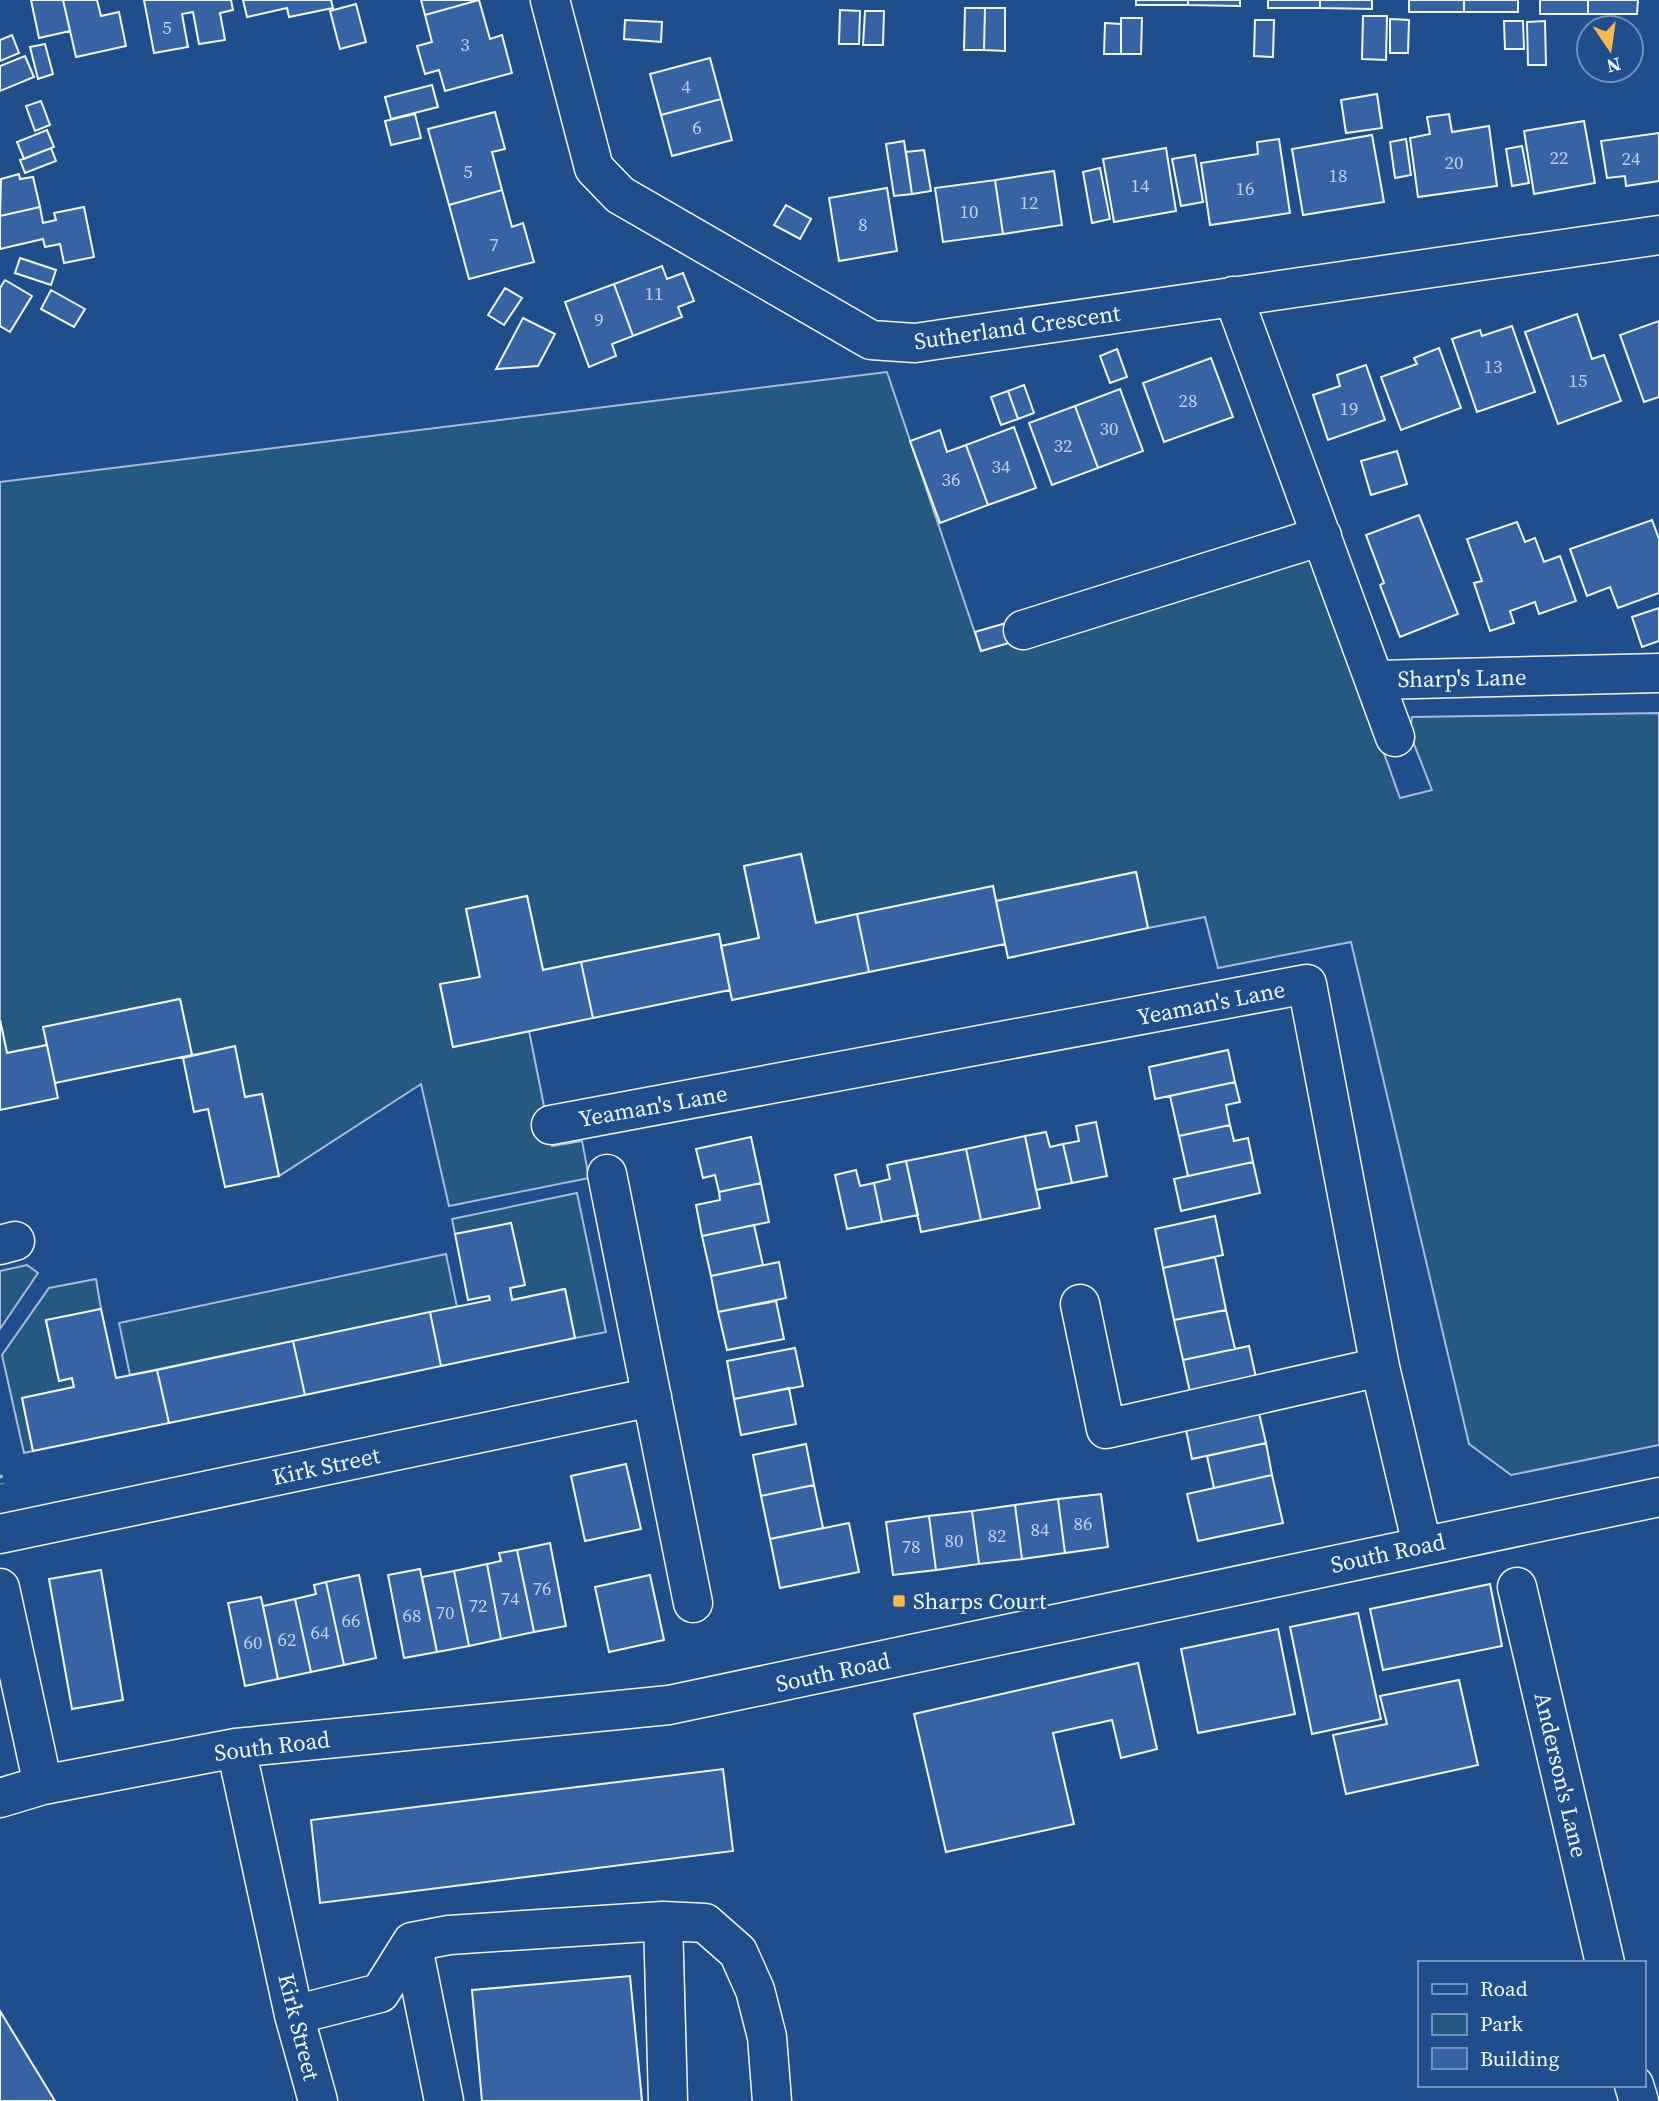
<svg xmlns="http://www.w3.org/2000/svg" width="1659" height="2101" font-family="'Source Serif 4',serif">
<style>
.green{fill:#245a82;stroke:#a8bbd7;stroke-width:2}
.building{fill:#3563a3;stroke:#f2f6ff;stroke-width:2}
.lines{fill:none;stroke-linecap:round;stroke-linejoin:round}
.minor-casing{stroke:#f2f6ff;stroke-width:41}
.minor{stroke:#1f4e8c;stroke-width:38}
.hedge{stroke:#97c8a6;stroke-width:5;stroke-dasharray:3.5 5;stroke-linecap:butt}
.poi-dot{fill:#ffb74d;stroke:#1f4e8c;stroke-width:2.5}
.labels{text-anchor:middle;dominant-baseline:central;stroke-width:5;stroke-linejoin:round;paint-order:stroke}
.number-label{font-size:19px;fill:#c3d1e8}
.street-label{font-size:23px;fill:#f2f6ff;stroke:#1f4e8c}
.poi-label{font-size:23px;fill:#f2f6ff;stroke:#1f4e8c;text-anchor:start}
</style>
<rect width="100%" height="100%" fill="#1f4e8c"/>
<path class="green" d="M887 372 981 651 1312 552 1400 798 1432 790 1410 734 1412 717 1659 713V1445L1511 1475 1469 1444 1351 942 1218 968 1205 917 1148 928 1136 872 996 901 993 887 816 923 801 854 744 866 759 938 721 946 718 934 543 970 527 896 466 909 480 977 440 985 453 1047 529 1031 552 1146 582 1141 589 1178 449 1206 421 1084 279 1176 262 1094 245 1097 234 1047 192 1055 180 999 44 1027 47 1045 7 1053 0 1020V482Z
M577 1193 606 1332 575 1338 565 1289 512 1300 510 1288 524 1285 511 1223 455 1234 452 1219Z
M446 1254 457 1307 130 1375 119 1323Z
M27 1265 38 1273 0 1329V1271Z
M96 1279 101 1309 46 1321 59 1381 72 1378 74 1387 22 1398 33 1451 24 1453 2 1355 49 1288Z"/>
<path class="building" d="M31 0H63L70 31 39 38Z
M63 0H97L101 16 119 12 126 46 76 57Z
M144 0H231L233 10 220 13 225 40 199 44 193 12 182 14 188 47 154 53Z
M243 0H331L333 8 289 17 287 8 247 17Z
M421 0H479L425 15Z
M479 0 490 39 502 35 512 73 445 91 439 70 425 74 417 46 432 42 425 15Z
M1136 0H1188V5H1136Z
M1188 0H1240V6L1188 5Z
M1268 0H1320V8H1268Z
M1320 0H1372V9L1320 8Z
M1409 0H1464V12H1409Z
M1464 0H1518V12H1464Z
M1540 0H1588V14H1540Z
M1588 0H1638L1637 14H1588Z
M356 4 366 42 340 49 330 11Z
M965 8H985L984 50H964Z
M985 8H1005V51L984 50Z
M840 10 860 11 859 44H839Z
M865 11H884L883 45H863Z
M1363 16H1387L1386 60 1362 59Z
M1121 18H1142L1141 54H1121Z
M1390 19 1409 20 1408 53H1390Z
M625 20 662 22 661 42 624 39Z
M1255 20H1274L1273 57 1254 56Z
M1504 21H1523L1524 49H1505Z
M1545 21 1546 65H1528L1527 22Z
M1105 23 1121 24V54H1104Z
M12 35 19 53 0 61V40Z
M45 44 53 74 38 79 30 47Z
M25 56 34 77 0 91V66Z
M710 58 721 99 661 115 650 74Z
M432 85 438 107 391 119 385 97Z
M1377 94 1382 128 1346 133 1341 100Z
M721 99 732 140 672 156 661 115Z
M41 101 50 125 35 131 26 106Z
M495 112 505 149 492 152 502 190 449 205 428 129Z
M415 114 421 138 391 145 385 121Z
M1449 114 1452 132 1489 126 1497 186 1418 197 1410 138 1430 134 1427 117Z
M1584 121 1595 183 1534 194 1524 131Z
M47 130 54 147 24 159 17 142Z
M1659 133V181L1626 186 1625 176 1607 178 1601 141Z
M1372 135 1384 202 1303 215 1292 149Z
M1279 139 1290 213 1210 225 1201 163 1258 154 1257 142Z
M1406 139 1411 175 1395 178 1390 142Z
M904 141 912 194 894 196 886 144Z
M1522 146 1529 183 1512 186 1506 149Z
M51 148 56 161 25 173 20 160Z
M1166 148 1176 211 1114 222 1103 159Z
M924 150 931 191 912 194 906 152Z
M1195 155 1203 202 1181 206 1172 159Z
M1100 168 1110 219 1092 223 1083 172Z
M1054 171 1062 225 1003 234 995 180Z
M19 174 20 179 33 177 40 207 0 216 1 179Z
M995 180 1003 234 943 242 935 188Z
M887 188 897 251 839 261 829 198Z
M502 190 512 227 523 223 534 262 469 279 449 205Z
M786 205 811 219 800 239 774 225Z
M40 207 43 223 56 220 54 213 84 207 94 257 64 263 60 244 45 247 43 239 0 249V216Z
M20 258 56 270 51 285 15 273Z
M662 266 667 279 683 273 694 301 678 307 682 317 633 336 614 284Z
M5 280 32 296 10 332 0 326V288Z
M614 284 633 336 612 344 616 356 589 367 565 302Z
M505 288 522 298 504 325 488 315Z
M51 290 85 309 74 327 41 309Z
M1577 314 1592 359 1604 355 1621 401 1558 424 1525 332Z
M523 318 555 334 538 366 496 369Z
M1659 321V397L1644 402 1620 335Z
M1512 326 1535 392 1477 412 1452 339 1480 330 1482 336Z
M1439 348 1461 408 1401 430 1381 377 1417 364 1414 358Z
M1117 349 1127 377 1110 383 1100 356Z
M1211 358 1233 417 1164 442 1143 383Z
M1366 365 1385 420 1328 440 1313 395 1340 386 1337 375Z
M1024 385 1034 413 1018 419 1008 391Z
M1120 389 1143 451 1098 468 1075 406Z
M1008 391 1018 419 1001 425 991 397Z
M1075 406 1098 468 1052 485 1029 423Z
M1014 427 1036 488 988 505 966 445Z
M940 430 947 452 966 445 988 505 940 523 910 441Z
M1397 451 1407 484 1371 495 1361 461Z
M1419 515 1458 614 1400 637 1380 585 1384 583 1366 535Z
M1652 520 1659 539V593L1618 608 1610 587 1587 596 1570 549Z
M1517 522 1525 542 1535 538 1544 562 1560 556 1576 601 1539 614 1535 602 1510 611 1514 623 1490 631 1474 583 1482 581 1467 539Z
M1659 608V641L1642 647 1632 617Z
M1013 621 1019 640 981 651 975 632Z
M801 854 816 923 857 914 869 972 732 1000 721 946 759 938 744 866Z
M1136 872 1148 928 1008 958 996 901Z
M993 886 1005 944 869 972 857 914Z
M527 896 543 970 581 962 593 1018 453 1047 440 984 480 977 466 909Z
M719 934 730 990 593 1018 581 962Z
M180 999 192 1055 55 1083 43 1027Z
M0 1020 7 1053 47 1045 58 1098 0 1110Z
M235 1046 245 1097 262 1094 279 1176 225 1187 208 1109 194 1112 183 1058Z
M1228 1050 1235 1082 1155 1099 1149 1067Z
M1235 1082 1240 1102 1226 1105 1230 1125 1179 1136 1170 1096Z
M1096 1122 1107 1176 1072 1183 1063 1144 1079 1141 1076 1126Z
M1230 1125 1234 1141 1248 1138 1253 1162 1188 1176 1179 1136Z
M1046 1132 1050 1147 1063 1144 1072 1183 1036 1190 1025 1136Z
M1025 1136 1040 1208 981 1220 966 1149Z
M751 1137 761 1183 719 1192 715 1175 703 1178 696 1149Z
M966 1149 981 1220 921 1232 906 1161Z
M906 1161 918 1215 882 1222 874 1183 890 1179 887 1165Z
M1253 1162 1260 1193 1181 1211 1174 1179Z
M856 1170 860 1186 874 1183 882 1222 847 1229 835 1175Z
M761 1183 769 1222 702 1236 696 1205 720 1200 719 1192Z
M1215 1216 1223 1255 1163 1268 1155 1229Z
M511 1223 525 1285 510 1288 512 1300 565 1289 575 1338 441 1366 430 1312 490 1300 489 1296 468 1300 455 1234Z
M754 1225 763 1265 711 1276 702 1236Z
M1215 1257 1226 1310 1174 1320 1163 1268Z
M779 1262 786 1298 718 1312 711 1276Z
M776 1301 784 1339 727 1350 718 1312Z
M101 1309 116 1378 157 1370 169 1423 33 1451 22 1398 74 1387 72 1378 59 1381 46 1320Z
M1226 1310 1235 1349 1183 1360 1174 1320Z
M430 1312 441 1366 305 1395 293 1341Z
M293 1341 305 1395 169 1423 157 1370Z
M1249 1346 1257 1382 1191 1397 1183 1360Z
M795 1348 803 1386 734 1399 727 1361Z
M789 1388 796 1424 741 1435 734 1399Z
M1258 1409 1266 1443 1192 1459 1185 1425Z
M1266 1443 1272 1475 1214 1488 1207 1456Z
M806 1444 814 1485 761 1496 753 1455Z
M626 1464 641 1529 585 1541 571 1476Z
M1272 1475 1283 1523 1198 1541 1187 1494Z
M814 1485 823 1528 770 1539 761 1496Z
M1101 1494 1108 1547 1065 1553 1058 1499Z
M1058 1499 1065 1553 1022 1559 1015 1505Z
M1015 1505 1022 1559 979 1564 972 1511Z
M972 1511 979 1564 936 1570 929 1516Z
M929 1516 936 1570 893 1575 886 1522Z
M849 1523 859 1572 780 1588 770 1539Z
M550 1543 566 1626 534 1632 517 1550Z
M517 1550 534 1632 501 1639 487 1564 501 1561 499 1553Z
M487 1564 501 1639 469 1646 454 1571Z
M420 1569 437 1652 404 1658 388 1575Z
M101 1570 123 1700 72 1709 49 1579Z
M454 1571 469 1646 437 1652 422 1577Z
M359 1575 376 1658 344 1665 326 1582Z
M650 1575 664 1640 609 1652 595 1587Z
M326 1582 344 1665 311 1672 295 1599 316 1594 314 1585Z
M1490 1584 1502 1646 1383 1670 1370 1609Z
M261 1597 278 1679 245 1686 228 1603Z
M295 1599 311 1672 278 1679 263 1606Z
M1358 1613 1381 1719 1312 1734 1290 1627Z
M1278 1629 1295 1714 1198 1733 1181 1649Z
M1138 1663 1157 1749 1121 1758 1112 1720 1053 1733 1074 1824 946 1852 914 1714Z
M1459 1680 1478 1765 1346 1794 1333 1735 1387 1724 1380 1696Z
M723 1769 733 1851 320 1903 311 1820Z
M630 1976 642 2101H482L472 1990Z
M0 2011 55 2101H0Z"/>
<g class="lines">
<g class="minor-casing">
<path id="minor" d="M550 0 594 168 620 195 871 340 915 343 1659 235
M1233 296 1395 737
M1023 630 1322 536
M1376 680 1659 673
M551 1125 1307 984 1380 1367 1422 1545
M607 1174 693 1603
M0 1245 15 1241
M1080 1304 1106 1429 1380 1367
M0 1534 652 1397
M1517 1587 1605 1963
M0 1588 43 1785
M236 1748 294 2015 318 2101
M0 1798 43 1785 236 1748 669 1705 1659 1497
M663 1921 668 2101
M412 1942 444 2101
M294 2015 380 1993 412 1942 449 1935 663 1921 705 1923 738 1952 755 1990 767 2037 772 2101
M1634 2085 1639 2101"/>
</g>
<use href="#minor" class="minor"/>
<path class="hedge" d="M0 1475 2 1484"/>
</g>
<rect class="poi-dot" x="892" y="1594" width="14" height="14" rx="3.5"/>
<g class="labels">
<g class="number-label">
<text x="167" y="27">5</text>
<text x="465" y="44">3</text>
<text x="686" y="86">4</text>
<text x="697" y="127">6</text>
<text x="1559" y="157">22</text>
<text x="1631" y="158">24</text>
<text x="1454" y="162">20</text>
<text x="468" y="171">5</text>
<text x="1338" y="175">18</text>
<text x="1140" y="185">14</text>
<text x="1245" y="188">16</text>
<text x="1029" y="202">12</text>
<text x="969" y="211">10</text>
<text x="863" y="224">8</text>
<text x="494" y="244">7</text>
<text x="654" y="293">11</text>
<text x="599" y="319">9</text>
<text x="1493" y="366">13</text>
<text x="1578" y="380">15</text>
<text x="1188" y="400">28</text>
<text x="1349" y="408">19</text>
<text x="1109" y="428">30</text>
<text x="1063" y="445">32</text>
<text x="1001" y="466">34</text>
<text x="951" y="479">36</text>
<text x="1083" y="1523">86</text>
<text x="1040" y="1529">84</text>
<text x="997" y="1535">82</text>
<text x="954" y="1540">80</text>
<text x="911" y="1546">78</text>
<text x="542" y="1588">76</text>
<text x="510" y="1598">74</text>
<text x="478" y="1605">72</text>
<text x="445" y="1612">70</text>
<text x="412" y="1615">68</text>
<text x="351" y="1620">66</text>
<text x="320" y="1632">64</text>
<text x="287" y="1639">62</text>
<text x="253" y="1642">60</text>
</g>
<g class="street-label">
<text transform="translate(1017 327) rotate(-8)">Sutherland Crescent</text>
<text transform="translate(1462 678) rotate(-1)">Sharp's Lane</text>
<text transform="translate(1211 1003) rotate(-11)">Yeaman's Lane</text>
<text transform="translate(653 1106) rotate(-10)">Yeaman's Lane</text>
<text transform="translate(326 1466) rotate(-12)">Kirk Street</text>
<text transform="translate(1388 1553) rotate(-12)">South Road</text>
<text transform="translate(833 1672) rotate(-12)">South Road</text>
<text transform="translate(272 1746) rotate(-7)">South Road</text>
<text transform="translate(1561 1775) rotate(77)">Anderson's Lane</text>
<text transform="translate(299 2027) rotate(76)">Kirk Street</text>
</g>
<g class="poi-label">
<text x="913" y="1601">Sharps Court</text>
</g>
</g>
<rect x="1418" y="1961" width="228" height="126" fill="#1f4e8c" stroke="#7391ba" stroke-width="2"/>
<rect x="1432" y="1984" width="35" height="10" fill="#1f4e8c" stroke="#7391ba" stroke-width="2"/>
<text x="1480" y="1996" font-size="21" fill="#f2f6ff">Road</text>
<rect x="1432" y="2014" width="35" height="21" fill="#245a82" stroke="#7391ba" stroke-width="2"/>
<text x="1480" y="2031" font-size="21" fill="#f2f6ff">Park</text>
<rect x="1432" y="2048" width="35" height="21" fill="#3563a3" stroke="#7391ba" stroke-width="2"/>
<text x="1480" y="2066" font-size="21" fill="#f2f6ff">Building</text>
<g transform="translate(1610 49) rotate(167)"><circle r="33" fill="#1f4e8c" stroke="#7391ba" stroke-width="2"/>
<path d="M0-5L12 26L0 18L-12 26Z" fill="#ffb74d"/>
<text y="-10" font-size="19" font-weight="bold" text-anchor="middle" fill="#f2f6ff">N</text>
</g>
</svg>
